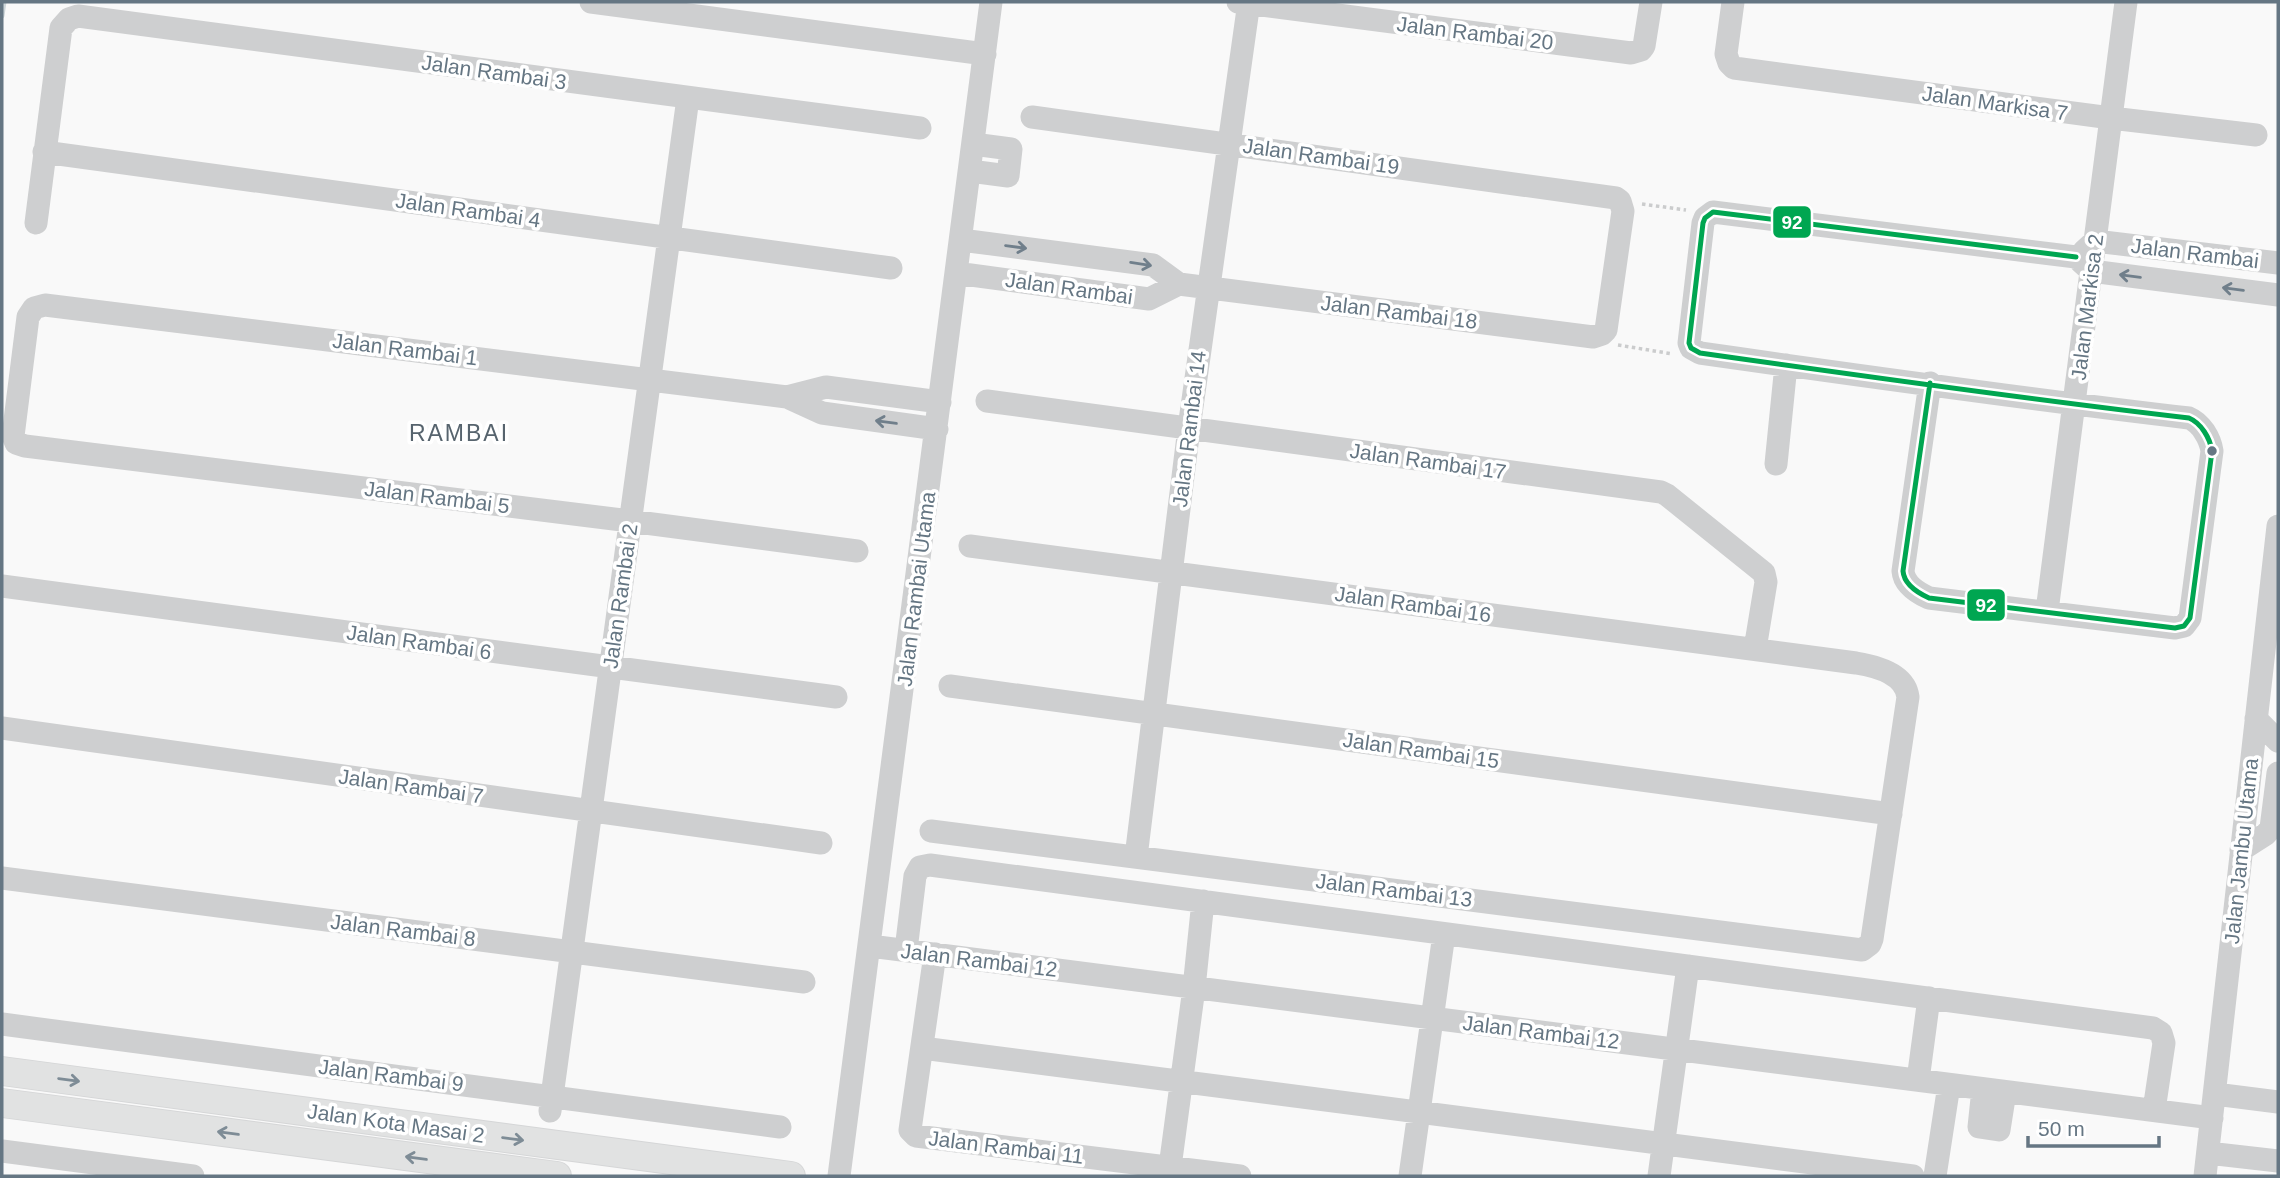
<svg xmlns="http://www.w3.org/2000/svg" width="2280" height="1178" font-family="Arial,sans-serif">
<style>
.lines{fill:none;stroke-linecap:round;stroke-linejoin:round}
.stream{stroke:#ced6d9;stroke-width:5}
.major-casing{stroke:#d5d6d7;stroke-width:30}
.path{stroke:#cbcccd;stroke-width:3.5;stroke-dasharray:3.5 3.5;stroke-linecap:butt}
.minor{stroke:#cecfd0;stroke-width:23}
.major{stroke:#e1e2e2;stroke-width:28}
.bus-1-casing{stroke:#fff;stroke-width:10}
.bus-1{stroke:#00a651;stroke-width:5}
.oneway{stroke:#707f8b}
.oneway2{stroke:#7e8c96}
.bus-dot{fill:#657683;stroke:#fff;stroke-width:2.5}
.labels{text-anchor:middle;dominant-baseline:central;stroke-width:7;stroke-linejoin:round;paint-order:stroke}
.street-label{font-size:21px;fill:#657683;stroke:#fff}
.neighbourhood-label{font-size:23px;letter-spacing:2px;fill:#57646e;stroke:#fff}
.line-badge{stroke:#fff;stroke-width:2.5}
.badge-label{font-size:19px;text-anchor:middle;font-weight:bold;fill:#fff}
</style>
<rect width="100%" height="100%" fill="#f9f9f9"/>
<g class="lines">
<path class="stream" d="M2 16 4 2"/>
<g class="major-casing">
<path id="major" d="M2 1071 791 1176
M2 1103 557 1176"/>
</g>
<path class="path" d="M1642 204 1686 210
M1618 345 1673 354"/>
<path class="minor" d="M591 2 985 54
M1238 2 1631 53 1641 50 1644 46 1651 2
M1733 2 1726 54 1729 63 1734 68 2111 118 2256 135
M44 152 891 268
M970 171 1008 176 1011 149 973 144
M36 223 61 28 69 19 78 16 920 128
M961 240 1153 265 1179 284 1593 337 1602 334 1606 330 1623 211 1620 201 1616 198 1032 117
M2084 251 2095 241 2278 263
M2081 262 2091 271 2278 295
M956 273 1149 299 1179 284
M1930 383 1903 571C1904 584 1918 593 1929 598L2175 628 2184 626 2190 618 2212 451C2210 438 2201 423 2189 418 2025 399 1862 376 1700 353L1691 348 1689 343 1703 223 1705 218 1713 212 2076 257
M787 397 826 387 940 402
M987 401 1661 492 1667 495 1764 573 1766 582 1755 649
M1776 464 1786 365
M857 551 630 521 25 446 16 443 13 436 28 317 34 308 45 305 787 397 822 413 937 429
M2 586 836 697
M2047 611 2126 2
M950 686 1891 814
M2256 719 2278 741
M2 728 821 843
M931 831 1862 950 1870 944 1872 939 1908 697C1905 673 1875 666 1856 663L970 546
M2241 850 2266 834 2271 828 2278 773
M1136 857 1189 428 1249 2
M2 878 804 982
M870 946 2212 1118
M906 950 915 876 920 867 930 865 2153 1028 2161 1033 2164 1043 2154 1110
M935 954 910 1130 916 1136 1240 1176
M2 1024 780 1127
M922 1048 1913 1176
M1918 1080 1929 998
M1983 1089 1979 1127 1999 1130 2005 1092
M2215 1094 2278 1102
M550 1111 688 98
M2 1151 193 1176
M2208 1153 2278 1161
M1170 1167 1194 988 1203 901
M839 1176 991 2
M1410 1176 1444 934
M1659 1176 1688 966
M1935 1176 1949 1085
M2205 1176 2278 526"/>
<use href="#major" class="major"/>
<g class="bus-1-casing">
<path id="bus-1" d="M1930 383 1903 571C1904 584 1918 593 1929 598L2175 628 2184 626 2190 618 2212 451C2210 438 2201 423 2189 418 2025 399 1862 376 1700 353L1691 348 1689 343 1703 223 1705 218 1713 212 2076 257"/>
</g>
<use href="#bus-1" class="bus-1"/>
</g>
<defs><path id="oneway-shaft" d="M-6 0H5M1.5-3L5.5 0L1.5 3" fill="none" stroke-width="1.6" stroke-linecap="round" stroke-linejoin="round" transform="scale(1.75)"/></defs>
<g class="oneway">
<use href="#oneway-shaft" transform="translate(1016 247) rotate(8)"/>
<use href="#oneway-shaft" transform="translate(1141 264) rotate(9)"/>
<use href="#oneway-shaft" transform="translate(2130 276) rotate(-173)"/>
<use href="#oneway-shaft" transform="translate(2233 289) rotate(-173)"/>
<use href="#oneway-shaft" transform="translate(886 422) rotate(-172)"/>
</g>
<g class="oneway2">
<use href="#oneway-shaft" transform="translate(69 1080) rotate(8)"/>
<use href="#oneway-shaft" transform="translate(228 1133) rotate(-172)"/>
<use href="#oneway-shaft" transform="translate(513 1139) rotate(8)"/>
<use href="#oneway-shaft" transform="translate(416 1158) rotate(-172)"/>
</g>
<circle class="bus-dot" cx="2212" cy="451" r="6"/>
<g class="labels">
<g class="street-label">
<text transform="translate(1475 33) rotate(7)">Jalan Rambai 20</text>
<text transform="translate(494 72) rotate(8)">Jalan Rambai 3</text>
<text transform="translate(1995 103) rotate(8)">Jalan Markisa 7</text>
<text transform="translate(1321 156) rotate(8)">Jalan Rambai 19</text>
<text transform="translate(468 210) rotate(8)">Jalan Rambai 4</text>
<text transform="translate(2195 253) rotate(7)">Jalan Rambai</text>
<text transform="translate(1069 288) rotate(8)">Jalan Rambai</text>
<text transform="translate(2087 307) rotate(-83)">Jalan Markisa 2</text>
<text transform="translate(1399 312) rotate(7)">Jalan Rambai 18</text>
<text transform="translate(405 349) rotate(7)">Jalan Rambai 1</text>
<text transform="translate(1189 429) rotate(-83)">Jalan Rambai 14</text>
<text transform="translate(1428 461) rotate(8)">Jalan Rambai 17</text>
<text transform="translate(437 497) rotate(7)">Jalan Rambai 5</text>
<text transform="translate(916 589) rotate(-83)">Jalan Rambai Utama</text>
<text transform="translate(620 596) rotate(-82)">Jalan Rambai 2</text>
<text transform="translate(1413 604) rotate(8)">Jalan Rambai 16</text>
<text transform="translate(419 642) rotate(8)">Jalan Rambai 6</text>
<text transform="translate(1421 750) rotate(8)">Jalan Rambai 15</text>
<text transform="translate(411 786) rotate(8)">Jalan Rambai 7</text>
<text transform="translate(2241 851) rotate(-84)">Jalan Jambu Utama</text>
<text transform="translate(1394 890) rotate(7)">Jalan Rambai 13</text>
<text transform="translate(403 930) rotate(7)">Jalan Rambai 8</text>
<text transform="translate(979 960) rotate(7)">Jalan Rambai 12</text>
<text transform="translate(1541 1032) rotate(7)">Jalan Rambai 12</text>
<text transform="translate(391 1075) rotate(7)">Jalan Rambai 9</text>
<text transform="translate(396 1123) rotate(8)">Jalan Kota Masai 2</text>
<text transform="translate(1006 1147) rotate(7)">Jalan Rambai 11</text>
</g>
<g class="neighbourhood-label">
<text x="459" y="433">RAMBAI</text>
</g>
</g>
<g class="line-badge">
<rect x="1772" y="205" width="40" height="34" rx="7" fill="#00a651"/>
<rect x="1966" y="588" width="40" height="34" rx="7" fill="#00a651"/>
</g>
<g class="badge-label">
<text x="1792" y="229">92</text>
<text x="1986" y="612">92</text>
</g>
<rect width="2280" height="1178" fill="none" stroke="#657683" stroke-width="7"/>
<path d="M2028 1136v10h131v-10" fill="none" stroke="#657683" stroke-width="3.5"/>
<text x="2038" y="1136" font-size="21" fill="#657683" stroke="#ffffff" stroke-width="5" paint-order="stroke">50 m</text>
</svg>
